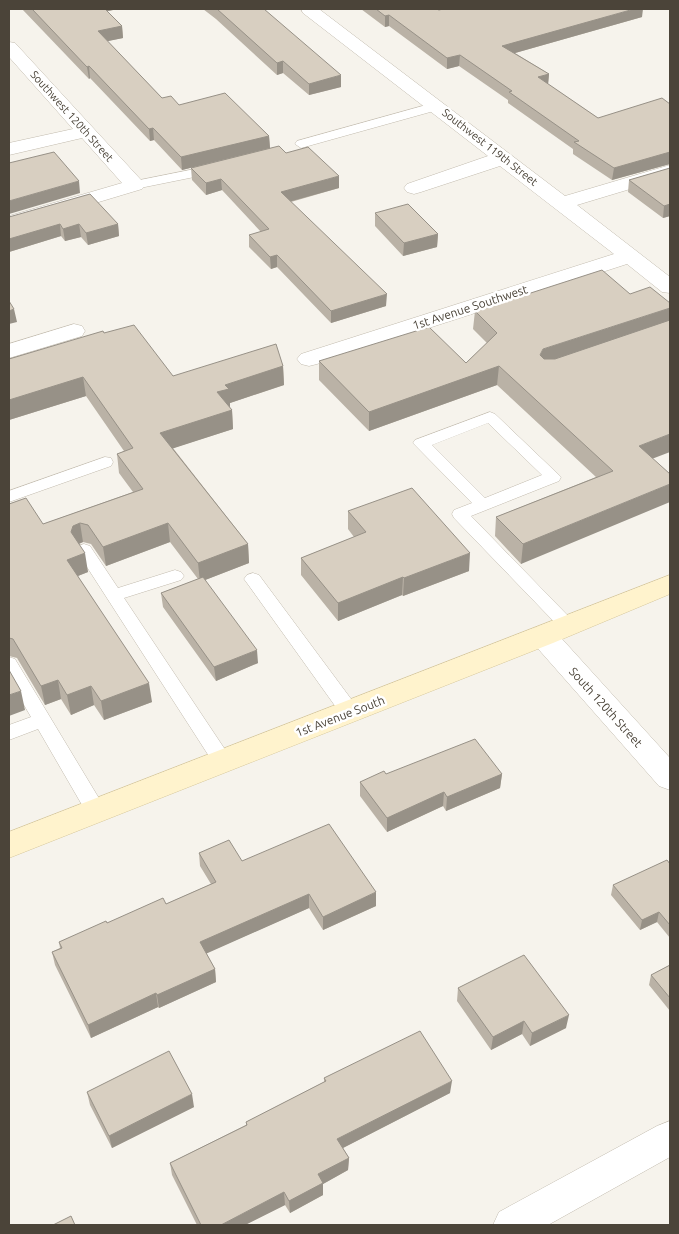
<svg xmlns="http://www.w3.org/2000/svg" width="679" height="1234" font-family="Ubuntu,sans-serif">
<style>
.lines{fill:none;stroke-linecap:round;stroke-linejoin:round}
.lane-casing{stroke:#c2bbae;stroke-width:1}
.street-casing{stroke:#c2bbae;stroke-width:1}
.secondary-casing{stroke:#d6c79b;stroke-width:1}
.lane{fill:#fff;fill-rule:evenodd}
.street{fill:#fff;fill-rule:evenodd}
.secondary{fill:#fff3cd;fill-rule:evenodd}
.wall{fill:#bab2a6}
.shaded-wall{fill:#979187}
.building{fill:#d8cfc1;stroke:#979187}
.labels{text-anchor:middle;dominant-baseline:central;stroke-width:5;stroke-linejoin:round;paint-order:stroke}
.far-street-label{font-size:11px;fill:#4b4439;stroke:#fff}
.street-label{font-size:12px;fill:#4b4439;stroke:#fff}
</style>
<rect width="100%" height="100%" fill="#f6f3ec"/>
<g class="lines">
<g class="lane-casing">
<path id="lane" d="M437 102 441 103 443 106 441 109 301 148 295 144 297 141Z
M215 165 221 169 219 172 135 189 129 185 135 181Z
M490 412 495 414 561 477 559 481 471 516 574 622 577 626 574 630 568 632 562 630 454 518 452 514 454 510 472 503 413 443 415 440ZM488 423 542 475 485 498 432 445Z
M105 457 111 458 113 462 111 466 9 502V491Z
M84 544 90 546 118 588 175 570 181 572 184 576 181 580 124 598 230 757 233 762 230 767 223 769 216 767 76 550 78 546Z
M253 573 259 575 357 707 359 712 357 717 350 719 343 717 247 583 244 579 247 575Z
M9 657 15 659 103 805 106 811 103 817 96 819 89 817 38 729 9 740V725L31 717 9 679Z"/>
</g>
<g class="street-casing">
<path id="street" d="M301 9H319L565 196 670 165V177L577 205 670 277V293L662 292 627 264 317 364 309 366 301 364 297 359 301 354 614 254 500 166 421 192 414 194 407 192 404 188 407 184 488 156 303 13Z
M9 42 15 43 142 181 145 185 142 189 9 229V216L122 183 82 138 9 155V143L73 129 9 57Z
M74 324 82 326 85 331 82 336 9 358V344Z
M543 626 553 629 670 758V790L659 786 533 643 529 636 533 629Z
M670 1121V1157L548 1225H493L499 1212 657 1126Z"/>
</g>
<g class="secondary-casing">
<path id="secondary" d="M670 575V594L553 643 9 858V832Z"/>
</g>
<use href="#lane" class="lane"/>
<use href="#street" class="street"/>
<use href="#secondary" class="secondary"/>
</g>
<path class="wall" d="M22 9H118L107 11 122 26 123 38 107 41 162 98 179 105 269 136 270 148 286 153 339 188 291 202 386 306 331 323 277 267 271 269 249 247V235L261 232 222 190 206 195 192 180 191 168 257 151 182 170 154 140 150 141 90 78 89 79Z
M203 9H264L341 87 309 95 283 73 277 75 216 19Z
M361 9H436L439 10 642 17 515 53 549 74 548 84 598 118 670 104V164L612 180 573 154V149L508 103V100L459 66 447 69 389 26 385 27Z
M670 168V216L663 218 628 192 629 180Z
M375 213 438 234 437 247 403 256 375 226Z
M9 217 118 224 119 236 88 245 81 237 65 241 61 236 9 252Z
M475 311 653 459 521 564 495 536 496 517 596 477 497 385 369 431 319 380V361L466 363 487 343 473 329Z
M104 333 173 376 283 366 284 385 230 403V408L232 410 233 429 173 448 248 544 249 563 205 580 258 663 216 681 163 607 161 593 198 579 170 542 106 566 91 544 83 542 79 544 88 572 78 576 152 702 104 720 94 705 71 715 61 699 45 705 17 658 9 656V504L43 524 133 492 119 473 117 454 124 451 86 396 9 420V359Z
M348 511 469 571 403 596 402 595 338 621 301 575V558L354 537 348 529Z
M386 774H502L500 788 446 811 443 806 387 832 360 796V782Z
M199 853 242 861 376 906 323 930 309 908 206 953 215 969 216 982 159 1008 158 1007 91 1038 55 965 52 952 60 948 59 942 107 923 166 904 211 884 200 866Z
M670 864V938L657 922 640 930 611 895 613 885Z
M670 965V1011L649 985 651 975Z
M458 988 566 1028 530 1046 522 1034 491 1050 457 1001Z
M324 1078 450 1093 343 1148 349 1158 348 1170 323 1184V1195L290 1213 285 1205 245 1225H197L172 1175 170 1163 246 1125V1122L324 1082Z
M87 1092 194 1107 112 1148 90 1105Z"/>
<path class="shaded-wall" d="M99 9H118L99 13Z
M634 9H643L642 17 501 57 502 46Z
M389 15V26L385 27V16Z
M122 26 123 38 99 43 98 31Z
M460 55 459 66 447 69V58Z
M283 61V73L277 75V63Z
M89 66 90 78 89 79 87 67Z
M549 74 548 85 538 77Z
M341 75V87L309 95V84Z
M153 128 154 140 150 141 149 129Z
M269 136 270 148 182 170 181 157Z
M670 152V164L612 180 614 168Z
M339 176V188L281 204V192Z
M221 179 222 190 206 195V183Z
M79 181 80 193 9 214V201Z
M670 204V216L663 218 664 206Z
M60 224 61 236 9 252V239Z
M79 224 81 237 65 241 63 229Z
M118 224 119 236 88 245 86 233Z
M438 234 437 247 403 256 404 243Z
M277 255V267L271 269 270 257Z
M387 294 386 306 331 323V311Z
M670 308V326L538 374 540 355 543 349Z
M14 309 17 322 9 324V311Z
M283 366 284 385 230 403V408L217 392 225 385Z
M499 366 497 385 369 431V412Z
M83 377 86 396 9 420V400Z
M232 410 233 429 162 452 160 433Z
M670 434V452L636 465 639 446Z
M670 484V502L521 564 523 544Z
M80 523 83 542 76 545 71 532 73 526Z
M168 523 170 542 106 566 103 547Z
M248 544 249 563 200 582 198 563Z
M85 553 88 572 70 579 67 560Z
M470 553 469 571 403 596 404 578Z
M403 577 402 595 338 621V603Z
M257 650 258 663 216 681 214 667Z
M58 680 61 699 45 705 41 686Z
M149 683 152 702 104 720 101 701Z
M91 686 94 705 71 715 67 695Z
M21 691 25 710 9 716V695Z
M502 774 500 788 446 811 447 797Z
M444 792 443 806 387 832V818Z
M376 892V906L323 930V917Z
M309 894V908L201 956 200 942Z
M659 912 657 922 640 930 642 920Z
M215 969 216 982 159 1008 157 995Z
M156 993 158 1007 91 1038 88 1025Z
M569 1015 566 1028 530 1046 532 1033Z
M524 1021 522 1034 491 1050 493 1037Z
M452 1081 450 1093 337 1151V1139Z
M192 1094 194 1107 112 1148 109 1136Z
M349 1158 348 1170 323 1184V1195L290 1213 289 1201 318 1174Z
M284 1192 285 1205 245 1225H221Z"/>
<path class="building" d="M32 9H105L122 26 98 31 162 98 171 96 179 105 225 93 269 136 181 157 153 128 149 129 89 66 87 67Z
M217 9H264L341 75 309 84 283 61 277 63Z
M376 9H436L439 10 443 9H634L502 46 549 74 538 77 598 118 662 98 670 104V152L614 168 574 142 579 141 509 92 512 91 460 55 447 58 389 15 385 16Z
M279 146 286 153 308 147 339 176 281 192 387 294 331 311 277 255 270 257 249 235 269 229 221 179 206 183 191 168Z
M54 152 79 181 9 201V163Z
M670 168V204L664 206 629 180Z
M90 194 118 224 86 233 79 224 63 229 60 224 9 239V217Z
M408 204 438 234 404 243 375 213Z
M602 270 630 294 650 287 670 303V308L543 349 540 355 544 359H555L670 320V434L639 446 670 474V484L523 544 496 517 613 471 499 366 369 412 319 361 429 327 466 363 497 333 475 311Z
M9 301 14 309 9 311Z
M134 325 173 376 276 344 283 366 225 385 229 389 217 392 232 410 160 433 248 544 198 563 168 523 103 547 88 525 80 523 73 526 71 532 85 553 67 560 149 683 101 701 91 686 67 695 58 680 41 686 13 639 9 638V504L26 498 43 524 143 489 117 454 133 448 83 377 9 400V359L103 331 104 333Z
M412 488 470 553 404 578 403 577 338 603 301 558 366 532 348 511Z
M203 577 257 650 214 667 161 593Z
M9 670 21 691 9 695Z
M475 739 502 774 447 797 444 792 387 818 360 782 384 771 386 774Z
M329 824 376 892 323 917 309 894 200 942 215 969 157 995 156 993 88 1025 52 952 62 948 59 942 106 921 107 923 163 898 166 904 216 882 199 853 229 840 242 861Z
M667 860 670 864V925L659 912 642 920 613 885Z
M524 955 569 1015 532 1033 524 1021 493 1037 458 988Z
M670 965V998L651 975Z
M420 1031 452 1081 337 1139 349 1158 318 1174 323 1183 289 1201 284 1192 221 1225H201L170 1163 247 1125 246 1122 326 1081 324 1078Z
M169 1051 192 1094 109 1136 87 1092Z
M71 1216 75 1225H53Z"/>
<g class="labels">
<g class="far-street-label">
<text transform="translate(72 116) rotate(48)">Southwest 120th Street</text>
<text transform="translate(490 147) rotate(38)">Southwest 119th Street</text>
</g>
<g class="street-label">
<text transform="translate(470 307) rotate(-18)">1st Avenue Southwest</text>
<text transform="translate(606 707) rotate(48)">South 120th Street</text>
<text transform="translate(340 716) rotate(-21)">1st Avenue South</text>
</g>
</g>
<rect width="679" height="1234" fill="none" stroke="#4b4439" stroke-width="20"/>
</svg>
